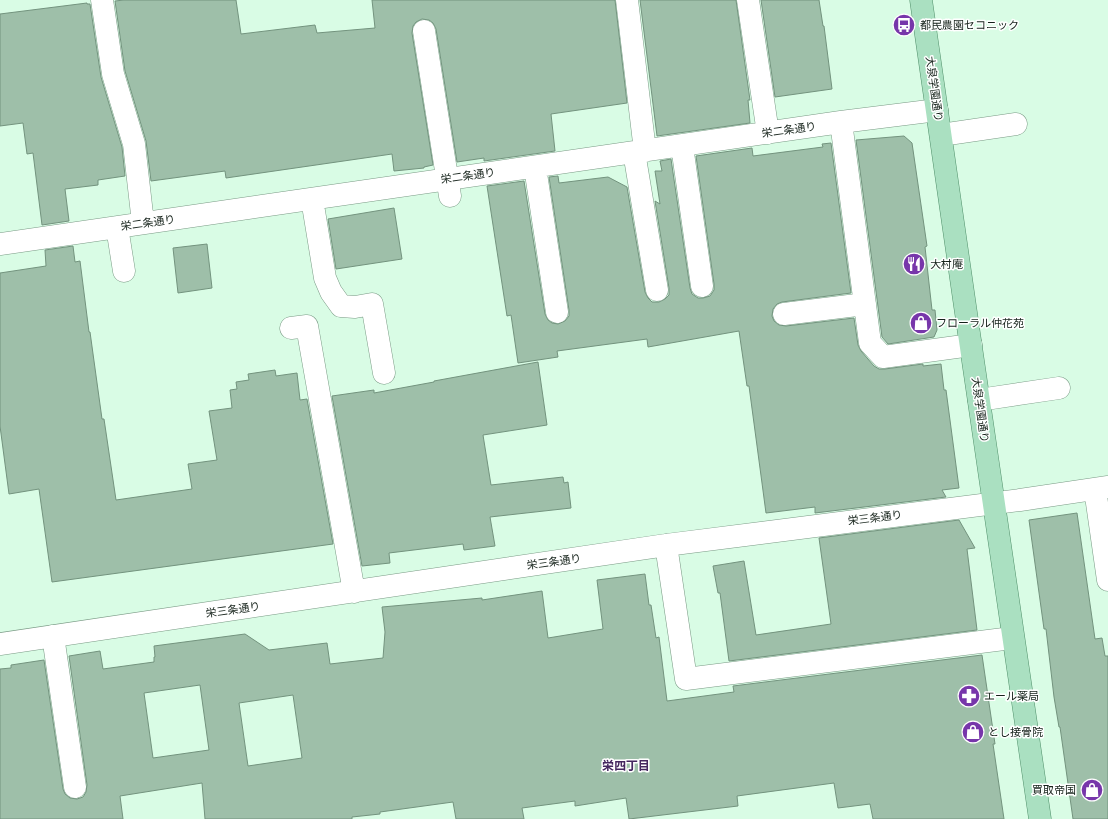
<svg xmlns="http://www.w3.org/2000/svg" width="1108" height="819" font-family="'Roboto Condensed','Noto Sans JP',sans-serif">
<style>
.building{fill:#9ebfa9;stroke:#73937e;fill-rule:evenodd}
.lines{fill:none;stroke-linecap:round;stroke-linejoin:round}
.minor-casing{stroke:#7a9a85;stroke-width:23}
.major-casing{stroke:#51906b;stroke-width:23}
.minor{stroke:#fff;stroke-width:22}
.major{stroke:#aae0c1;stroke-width:22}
.labels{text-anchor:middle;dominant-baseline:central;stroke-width:3;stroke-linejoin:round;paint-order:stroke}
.poi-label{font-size:11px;fill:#15221a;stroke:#fff;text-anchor:start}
.street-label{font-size:11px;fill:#15221a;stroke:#fff}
.neighbourhood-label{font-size:12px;font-weight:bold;fill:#44265f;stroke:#fff}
</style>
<rect width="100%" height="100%" fill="#d9fce5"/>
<path class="building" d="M124 0H236L241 34 315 25 317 33 375 28 372 0H615L627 103 551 114 555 151 484 161V158L457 162 436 29 433 23 429 20 422 19 416 22 413 26 412 33 433 165 424 167V168L394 171 392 154 226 178 225 171 151 181 146 141 125 71 115 1Z
M640 0H736L750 100H748L750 123 657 136Z
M761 0H819L823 26H824L832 89 775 97Z
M87 3V4H90L101 77 122 147 125 176 98 180V185L65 189 69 221 42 225 33 153 27 154 23 123 0 126V14Z
M904 136 912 143 927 246 925 247 932 310H935L937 330 934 337 888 344 882 337 856 140Z
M831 143 851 293 782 302 777 304 773 309 772 316 774 321 779 325 786 326 854 318 858 345 861 351 874 366 879 369H885L923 364V366L941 364 944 390H946L959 488 942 490 946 497 815 513V507L766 513 749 386H747L739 331 648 347 647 339 557 351 558 357 518 363 511 315 507 316 487 186 524 181 545 314 548 320 552 323 558 324 565 321 569 316V310L549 177 558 176 559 183 608 177 627 187 645 292 648 298 652 302H659L665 299 669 295V288L655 201 660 204 655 171H662L660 161 671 159 690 288 692 294 698 298H703L710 296 714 290V284L696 156 752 148 753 156 823 147 822 144Z
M394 208 402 259 336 269 328 219Z
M207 244 212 288 178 293 173 248Z
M73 246 75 262 80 261 89 332H90L102 419H104L116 500 192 489 188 464 217 460 209 411 232 408 230 390 237 389 236 382 249 380 248 374 275 370 276 376 297 373 300 400 307 399 333 544 52 582 39 489 9 494 0 426V273L46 266 45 250Z
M538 362 547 425 483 435 491 485 563 477 564 483 568 482 571 508 490 517 495 546 464 550 463 544 389 553 390 563 362 566 332 396 374 390V393L434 382V381Z
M1077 513 1095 639 1102 638 1105 656H1108V819H1073L1060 727H1059L1054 697 1046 629H1044L1029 520Z
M959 520 975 548 967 549 977 630 729 661 720 593H718L713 566 744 561 756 635 831 624 819 538Z
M645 574 649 605H651L656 638 659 637 667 701 734 692 733 686 982 655 995 744H993L1004 819H873L870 804 838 808 834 783 737 796 738 806 629 819 626 798 575 806V801L522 808 524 819H456L453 802 380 812V814L352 817V819H205L202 783 120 796 123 819H0V669L11 668V665L44 660 63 789 65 794 70 798 77 799 83 797 86 792 87 785 69 656 100 651 103 669 154 662V657H155L154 646 245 634 269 650 327 643 330 664 383 658 385 632 382 607 482 598V600L542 591 548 638 603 629 597 580ZM200 685 209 750 153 758 144 693ZM293 695 302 758 248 766 239 703Z"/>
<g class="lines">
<g class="minor-casing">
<path id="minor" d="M102 0 113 74 134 144 143 223
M627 0 645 151
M748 0 768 133
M424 31 450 196
M841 122 870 343 883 357 971 345
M941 135 1016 124
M682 146 702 286
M634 152 657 290
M535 167 557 312
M312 199 325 278 331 292 341 306 355 307 372 304 384 373
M117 227 124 271
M0 244 841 122 937 110
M784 314 865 304
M291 328 307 326 354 592
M979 400 1059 388
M1095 489 1108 580
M666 545 686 679 1012 638
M53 636 75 787
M0 644 666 545 1020 500 1108 487"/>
</g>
<g class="major-casing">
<path id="major" d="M921 0C961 273 998 546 1040 819"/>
</g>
<use href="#minor" class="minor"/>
<use href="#major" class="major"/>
</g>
<defs>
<g id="bus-disc" transform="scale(1.15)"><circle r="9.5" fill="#7736aa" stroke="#fff"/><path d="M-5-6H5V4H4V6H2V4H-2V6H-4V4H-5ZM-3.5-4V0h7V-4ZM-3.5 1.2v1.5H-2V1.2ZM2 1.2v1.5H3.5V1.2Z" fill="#fff"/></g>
<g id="restaurant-disc" transform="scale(1.15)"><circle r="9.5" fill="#7736aa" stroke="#fff"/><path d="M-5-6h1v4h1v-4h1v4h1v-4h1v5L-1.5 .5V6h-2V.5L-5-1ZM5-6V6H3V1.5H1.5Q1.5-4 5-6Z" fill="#fff"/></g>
<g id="shop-disc" transform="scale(1.15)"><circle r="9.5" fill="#7736aa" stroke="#fff"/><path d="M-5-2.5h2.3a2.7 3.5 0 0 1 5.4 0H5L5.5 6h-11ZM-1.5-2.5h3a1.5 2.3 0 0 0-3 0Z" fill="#fff"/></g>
<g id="pharmacy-disc" transform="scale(1.15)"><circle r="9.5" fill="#7736aa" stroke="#fff"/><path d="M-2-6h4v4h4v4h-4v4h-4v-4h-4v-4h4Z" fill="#fff"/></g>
</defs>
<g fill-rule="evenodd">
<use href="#bus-disc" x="904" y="25"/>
<use href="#restaurant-disc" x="914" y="264"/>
<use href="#shop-disc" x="921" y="323"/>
<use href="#pharmacy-disc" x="969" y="696"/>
<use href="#shop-disc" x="973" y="732"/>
<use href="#shop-disc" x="1092" y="790"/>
</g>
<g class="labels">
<g class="poi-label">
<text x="920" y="25">都民農園セコニック</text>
<text x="930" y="264">大村庵</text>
<text x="936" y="323">フローラル仲花苑</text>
<text x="984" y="696">エール薬局</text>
<text x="988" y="732">とし接骨院</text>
<text x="1076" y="790" text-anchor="end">買取帝国</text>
</g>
<g class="street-label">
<text transform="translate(934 89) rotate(82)">大泉学園通り</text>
<text transform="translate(789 130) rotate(-8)">栄二条通り</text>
<text transform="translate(468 176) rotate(-8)">栄二条通り</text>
<text transform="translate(148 223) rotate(-8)">栄二条通り</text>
<text transform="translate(980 410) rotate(82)">大泉学園通り</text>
<text transform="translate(875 518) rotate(-7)">栄三条通り</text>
<text transform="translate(554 562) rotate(-8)">栄三条通り</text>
<text transform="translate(233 610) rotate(-8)">栄三条通り</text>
</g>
<g class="neighbourhood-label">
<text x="626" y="766">栄四丁目</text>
</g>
</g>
</svg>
